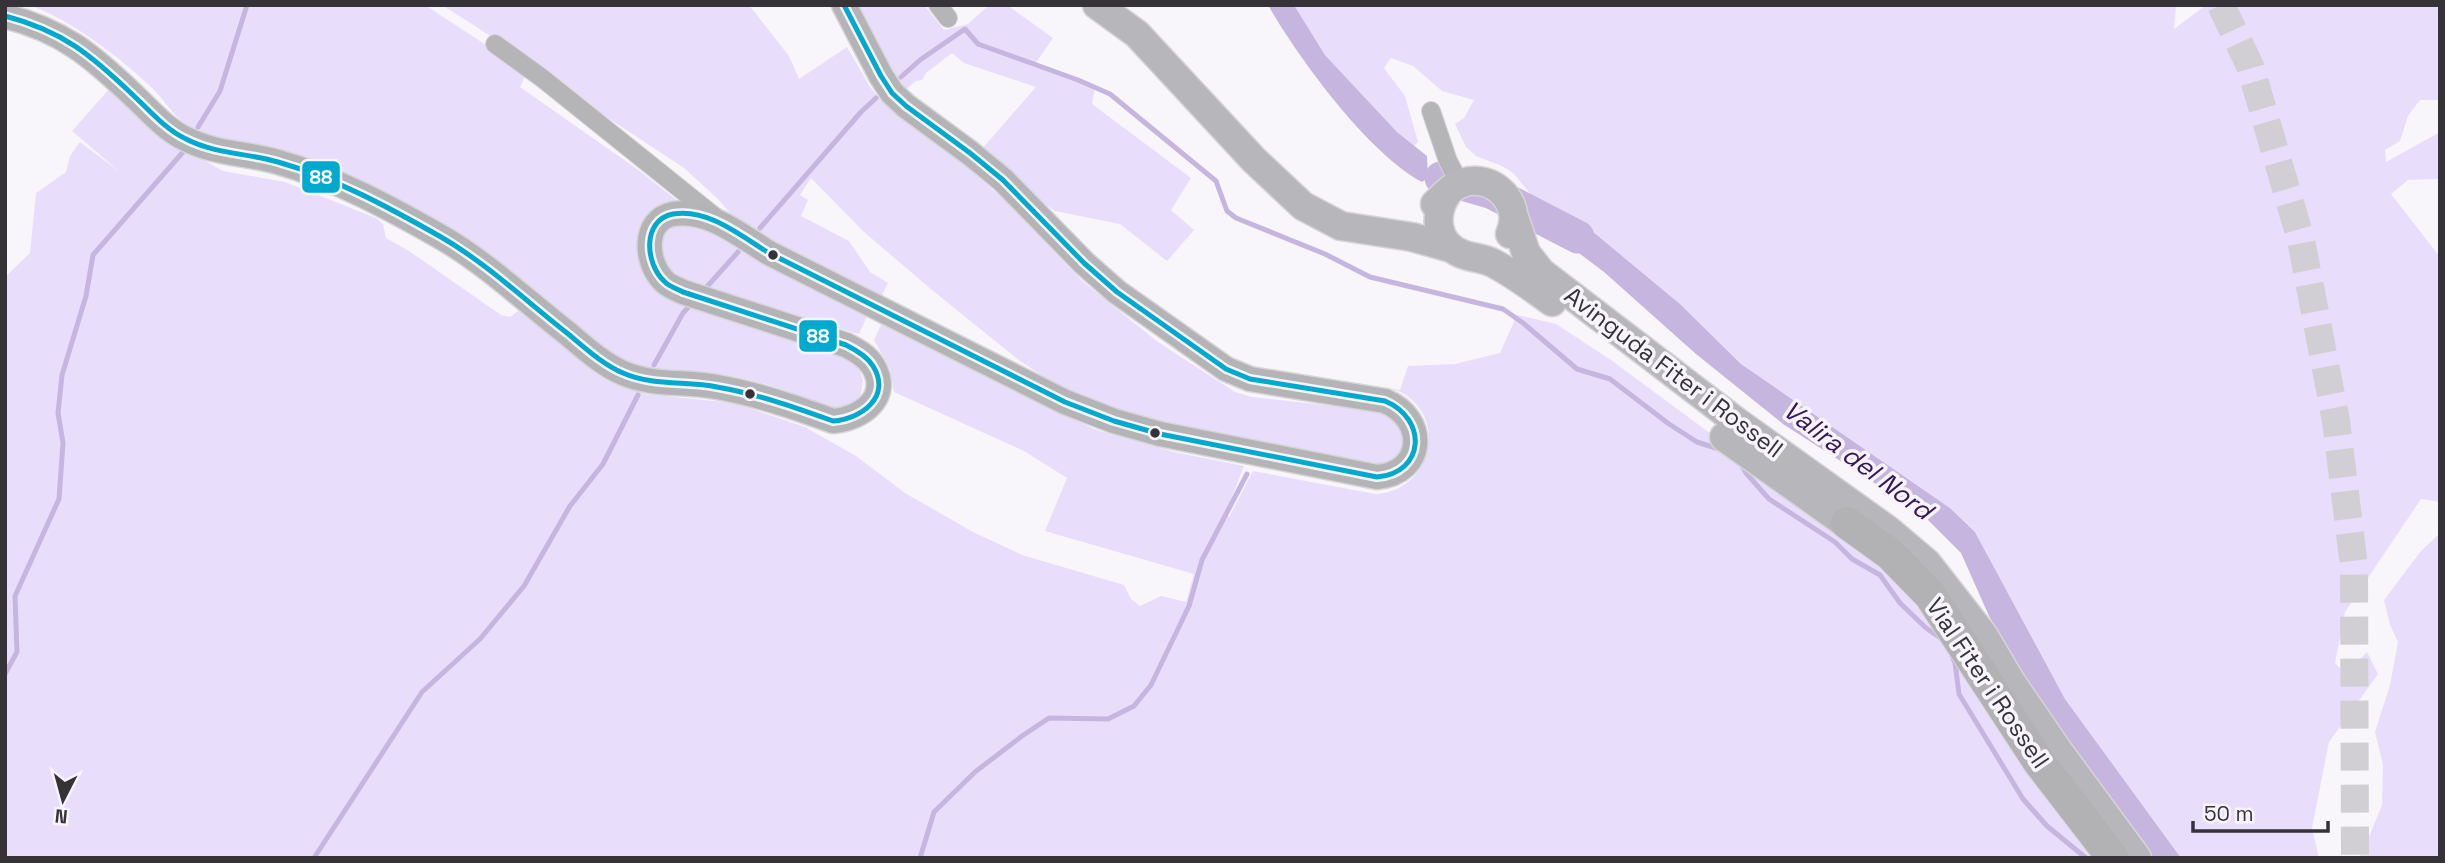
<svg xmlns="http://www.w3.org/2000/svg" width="2445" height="863" font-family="'Space Grotesk',sans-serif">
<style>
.green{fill:#e9ddfc}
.water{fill:#c6b6df}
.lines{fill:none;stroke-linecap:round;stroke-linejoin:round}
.stream{stroke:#c6b6df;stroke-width:5}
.river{stroke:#c6b6df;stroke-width:33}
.primary-tunnel{stroke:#d1cfd4;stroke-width:28;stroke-dasharray:28 14;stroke-linecap:butt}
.street-casing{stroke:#d5d4d7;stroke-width:20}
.secondary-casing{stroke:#d5d4d7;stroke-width:27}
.primary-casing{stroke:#d5d4d7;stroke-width:31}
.highway-casing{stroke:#d5d4d7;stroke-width:34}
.street{stroke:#b5b4b6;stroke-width:18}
.secondary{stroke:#b4b3b5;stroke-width:24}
.primary{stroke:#b7b6ba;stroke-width:28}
.highway{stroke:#b2b2b4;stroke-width:32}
.bus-1-casing{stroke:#f7f4fd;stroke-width:10}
.bus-1{stroke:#00a9ce;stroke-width:5}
.bus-dot{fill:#353337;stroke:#f7f4fd;stroke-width:2.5}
.labels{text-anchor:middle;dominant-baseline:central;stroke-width:7;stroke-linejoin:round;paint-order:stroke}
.street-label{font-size:24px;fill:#353337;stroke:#f7f4fd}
.water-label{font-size:26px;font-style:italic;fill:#371658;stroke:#f7f4fd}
.line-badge{stroke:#f7f4fd;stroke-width:2.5}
.badge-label{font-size:19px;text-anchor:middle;font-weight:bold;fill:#fff}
</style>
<rect width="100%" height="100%" fill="#f8f6fb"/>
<path class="green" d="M28 5H425L527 72 520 87 637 169 679 202 640 235 638 253 648 279 658 292 702 309 836 352 859 368 863 380 860 399C837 414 828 407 805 398 773 385 741 376 706 372 692 371 678 373 663 371 645 370 629 363 612 356L486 255 208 137C200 132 191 129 184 123 171 113 163 98 151 87 121 58 67 17 28 5Z
M442 5H749L789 56 799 79 847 47 870 87 884 104 959 160 1005 201 1082 281 1158 342 1235 392 1252 397 1379 411 1399 422C1406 449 1405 463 1372 465L1150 424 1063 389 1020 361 932 290 864 232 811 178 800 195 808 200 801 216 849 241 870 272 888 283 881 297 740 225 718 199 684 168 587 104 561 81Z
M857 5H924L944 30 968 24 989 5H1007L1053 38 1035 64 997 50 1095 88 1092 104 1191 178 1171 210 1194 230 1167 261 1120 224 1055 211 1038 199 981 150 1036 87 964 63 952 53 926 73 922 80 916 81 905 90 890 73Z
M1294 5H2016L2019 7 2021 5H2176L2174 29 2206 5H2440V100H2420L2408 116 2400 141 2385 150 2386 162 2440 132V179L2408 180 2391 194 2440 257V502L2421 499 2345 612 2335 663 2346 674 2367 652 2378 674 2329 742 2312 828 2319 858H2181L2065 699 1975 532 1950 508 1741 364 1680 304 1592 231 1535 204 1529 192 1513 173 1502 166 1476 156 1466 147 1455 124 1464 118 1474 100 1442 91 1413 66 1391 58 1384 68 1405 96 1418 142 1414 146 1397 132 1325 55Z
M110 88 173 147 202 159 223 171 285 182 376 218 383 224 386 238 409 251 501 315 510 317 518 311 613 383 644 394 734 403 805 427 856 456 905 493 973 532 1022 555 1124 585 1131 599 1140 606 1161 596 1186 602 1194 574 1045 531 1067 478 1024 451 894 392 890 369 874 340 882 323 1094 429 1174 452 1244 466 1225 515 1229 517 1253 471 1375 494C1429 492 1449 422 1404 394 1400 391 1394 390 1389 388L1400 390 1408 366 1455 364 1500 353 1517 315 1556 324 1611 360 1895 570 2094 858H5V277L30 253 36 193 66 172 70 156 80 142 120 172 72 131Z
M684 222 699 225 794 280 867 316 859 334 698 287 669 269 661 257 660 245 664 235 671 227Z
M2440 533V858H2357L2362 854 2382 805 2383 765 2375 732 2390 685 2398 642 2390 625 2384 600 2421 551Z"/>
<path class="water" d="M1268 5H1294L1325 55 1397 132 1427 156 1428 178 1422 182C1368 153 1299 59 1268 5Z
M1535 204 1592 231 1680 304 1741 364 1950 508 1975 532 2065 699 2181 858H2152L2029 689 1989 616 1961 553 1927 519 1904 502 1783 424 1696 354 1604 272 1559 238 1537 230Z"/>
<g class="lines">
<path class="stream" d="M901 77 920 60 965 29 978 44 1078 80 1110 94 1216 181 1227 211 1236 218 1325 254 1370 277 1503 309 1523 323 1577 369 1610 379 1669 424 1697 442 1719 449
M198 127 220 91 247 5
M760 228 861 112 876 98
M704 290 738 252
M654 365 683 313 693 302
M1741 464 1746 473 1769 499 1835 542 1852 559 1880 575 1900 603 1926 628 1942 639
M1952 656 1955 663 1959 694 2023 799 2047 826 2086 858
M5 674 17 652 15 596 59 499 63 443 58 413 62 375 86 296 93 255 183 152
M314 858 422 692 480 639 524 586 570 506 603 464 638 395
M920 858 934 812 975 772 1022 736 1049 718 1108 719 1134 706 1151 685 1189 606 1202 560 1247 474"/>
<path class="river" d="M1441 178 1493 193 1578 237"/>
<path class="primary-tunnel" d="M2221 5 2250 66 2301 240 2336 421 2354 566 2355 858"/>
<g class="street-casing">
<path id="street" d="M938 5 948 18
M495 44 542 78 714 216
M1431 111 1448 161 1460 184"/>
</g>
<g class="secondary-casing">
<path id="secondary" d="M5 16C63 31 91 55 133 95 149 110 166 130 186 139 215 154 247 153 278 162 335 178 390 208 441 237 486 263 526 301 567 333 584 347 602 364 623 373 652 386 686 381 717 387 757 394 794 407 833 421 861 419 892 397 873 366 867 356 856 350 846 345L683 292C677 289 668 286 664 281 645 263 642 220 673 214 708 208 741 236 769 253L1065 402 1114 421 1160 434 1377 477C1425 473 1428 419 1385 401L1250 379 1226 369 1117 292 1084 263 1003 180 970 153 906 106 892 93 881 76 844 5"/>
</g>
<g class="primary-casing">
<path id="primary" d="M1097 5 1137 34 1254 160 1303 206 1341 226 1412 237 1451 248
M1449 191C1433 212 1434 243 1462 254 1472 258 1483 258 1493 263 1514 274 1533 288 1552 302
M1435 204C1443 196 1451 187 1462 183 1493 172 1524 204 1510 234
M1514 217 1526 253 1541 272 1737 422 1888 530 1927 563 1984 636 2011 682 2059 752 2137 858
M1724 437 1845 523"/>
</g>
<g class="highway-casing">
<path id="highway" d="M1847 523 1890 554 1930 595 2039 762 2113 858"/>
</g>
<use href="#street" class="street"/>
<use href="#secondary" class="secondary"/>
<use href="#primary" class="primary"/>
<use href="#highway" class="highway"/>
<g class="bus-1-casing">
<path id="bus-1" d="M5 16C63 31 91 55 133 95 149 110 166 130 186 139 215 154 247 153 278 162 335 178 390 208 441 237 486 263 526 301 567 333 584 347 602 364 623 373 652 386 686 381 717 387 757 394 794 407 833 421 861 419 892 397 873 366 867 356 856 350 846 345L683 292C677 289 668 286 664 281 645 263 642 220 673 214 708 208 741 236 769 253L1065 402 1114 421 1160 434 1377 477C1425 473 1428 419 1385 401L1250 379 1226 369 1117 292 1084 263 1003 180 970 153 906 106 892 93 881 76 844 5"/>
</g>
<use href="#bus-1" class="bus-1"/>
</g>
<g class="bus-dot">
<circle cx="773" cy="255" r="6"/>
<circle cx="750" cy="394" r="6"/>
<circle cx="1155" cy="433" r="6"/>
</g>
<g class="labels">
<g class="street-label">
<text transform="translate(1674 372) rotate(37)">Avinguda Fiter i Rossell</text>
<text transform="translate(1988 683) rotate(56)">Vial Fiter i Rossell</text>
</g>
<g class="water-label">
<text transform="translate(1858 460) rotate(37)">Valira del Nord</text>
</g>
</g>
<g class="line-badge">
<rect x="301" y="160" width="40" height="34" rx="7" fill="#00a9ce"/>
<rect x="798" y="319" width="40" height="34" rx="7" fill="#00a9ce"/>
</g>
<g class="badge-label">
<text x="321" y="184">88</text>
<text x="818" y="343">88</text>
</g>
<rect width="2445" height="863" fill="none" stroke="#353337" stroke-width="14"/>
<g transform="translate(63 800) rotate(186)" stroke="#f7f4fd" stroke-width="5" paint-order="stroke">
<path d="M0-5L12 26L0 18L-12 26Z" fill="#353337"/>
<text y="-10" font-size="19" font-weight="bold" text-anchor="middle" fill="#353337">N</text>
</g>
<path d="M2193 821v10h135v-10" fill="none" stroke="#353337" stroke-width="3.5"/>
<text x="2204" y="821" font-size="21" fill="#353337" stroke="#f7f4fd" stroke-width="5" paint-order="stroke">50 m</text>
</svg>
